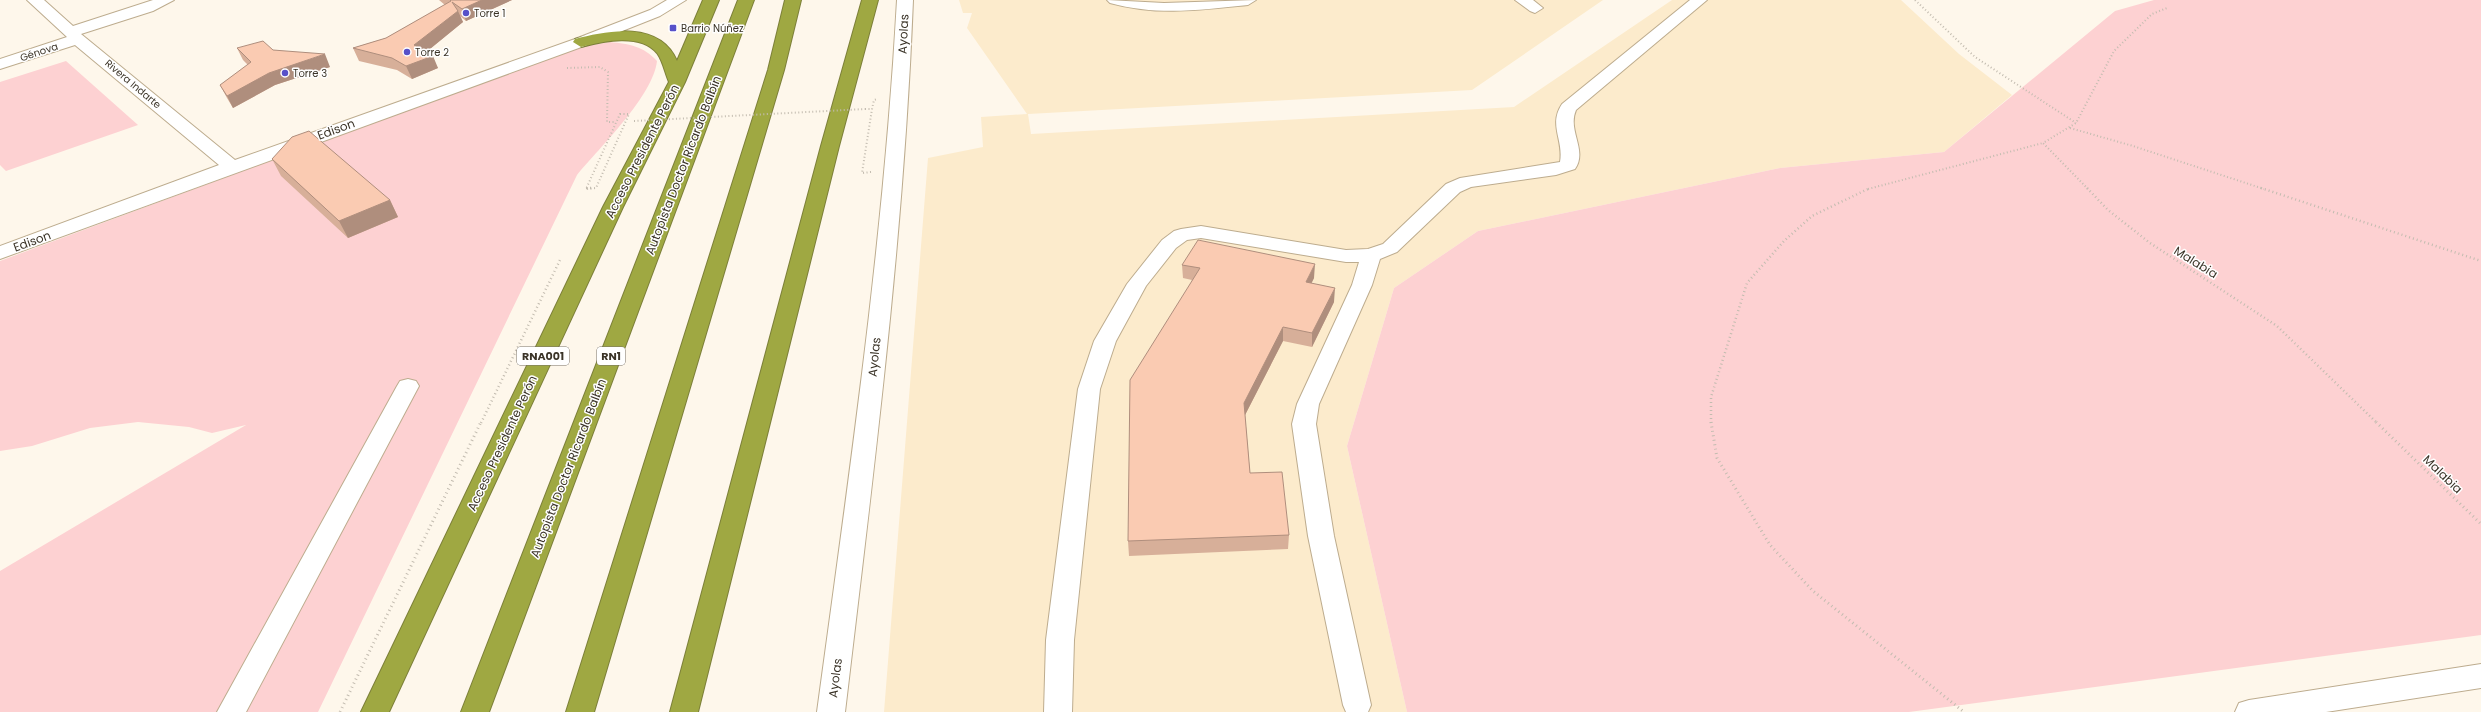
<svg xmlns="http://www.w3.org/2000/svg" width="2481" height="712" font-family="Poppins,sans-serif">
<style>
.built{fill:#fcebcc}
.green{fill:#fdd1d2}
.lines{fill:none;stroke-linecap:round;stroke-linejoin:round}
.minor-casing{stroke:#bdac8e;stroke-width:2}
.highway-casing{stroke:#7c7f39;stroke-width:2}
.path-far2{stroke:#c3bcb0;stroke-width:2;stroke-dasharray:1 2.5;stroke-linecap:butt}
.path-far1{stroke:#c3bcb0;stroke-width:2.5;stroke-dasharray:1 3;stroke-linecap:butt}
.path{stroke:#c3bcb0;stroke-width:3;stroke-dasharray:1 3.5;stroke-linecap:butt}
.minor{fill:#fff;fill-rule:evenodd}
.highway{fill:#9fa842;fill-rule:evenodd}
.path-bridge{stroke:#c3bcb0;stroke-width:2;stroke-dasharray:1 2.5;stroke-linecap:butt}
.wall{fill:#d7af99}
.shaded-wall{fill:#af8e7d}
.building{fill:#facbb2;stroke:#af8e7d}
.poi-dot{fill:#5751c9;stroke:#fff;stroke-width:1.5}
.labels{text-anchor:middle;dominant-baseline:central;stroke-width:3;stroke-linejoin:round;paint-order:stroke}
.far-poi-label{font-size:10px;fill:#3b3428;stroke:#fff;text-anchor:start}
.far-street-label{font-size:10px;fill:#3b3428;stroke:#fff}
.shield{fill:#fff;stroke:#767168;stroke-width:1}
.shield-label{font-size:11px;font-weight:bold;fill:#3b3428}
.street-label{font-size:12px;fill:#3b3428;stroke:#fff}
</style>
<rect width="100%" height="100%" fill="#fef7eb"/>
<path class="built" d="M959 0H1603L1472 90 1028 114 1031 134 1514 107 1672 0H1901L1959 54 2012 95 1944 152 1780 168 1478 231 1394 288 1347 446 1407 712H884L928 158 983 147 981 117 1027 114 967 28 972 13H963Z"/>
<path class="green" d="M2154 0H2481V635L1909 712H1407L1347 446 1394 288 1478 231 1780 168 1944 152 2115 11Z
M610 42C630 44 643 46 657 61 653 96 601 146 577 175L318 712H0V571L246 425 212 433 189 427 138 422 90 428 32 446 0 451V261L574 48Z
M66 61 138 125 6 171 0 165V82Z"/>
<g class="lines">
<g class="minor-casing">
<path id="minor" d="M27 0H44L73 26 153 0H174L153 11 81 34 235 160 575 39 650 10 667 0H686L660 16 587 45 0 259V246L219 165 75 45 0 69V59L67 37Z
M897 0H913C904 238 873 475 845 712H817C849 476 884 238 897 0Z
M1107 0 1164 3 1256 0 1248 5C1200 10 1157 16 1110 3Z
M1515 0H1533L1543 8 1535 13 1530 11Z
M1690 0H1707L1576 110C1567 131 1588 150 1575 169L1556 175 1471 187 1460 192 1397 252 1380 259 1372 285 1319 404 1316 424 1334 536 1371 705 1368 712H1346L1343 705 1308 536 1292 424 1297 404 1352 285 1359 262H1346L1201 238 1187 240 1176 248 1146 286 1116 341 1100 389 1074 640 1072 712H1044L1046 640 1078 389 1094 341 1127 284 1162 240 1174 231 1181 229 1201 226 1346 250 1368 249 1383 244 1446 184 1460 178 1560 162C1564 140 1548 125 1562 104Z
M408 379 416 381 419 386 246 712H217L397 386 400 381Z
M2481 664V688L2326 712H2235L2239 703 2249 700Z"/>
</g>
<g class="highway-casing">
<path id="highway" d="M703 0H719L685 82 623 207 389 712H361L603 207 669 82C665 73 663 61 657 53 640 33 604 41 581 47L573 42 575 39C609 30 660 21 677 61Z
M738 0H754L489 712H461Z
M785 0H801L784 70 594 712H566L768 70Z
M862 0H878L839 146 698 712H670L821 146Z"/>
</g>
<path class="path-far2" d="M1915 0 1975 57 2076 123
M567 68 600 67 608 72 607 122H616
M865 109H872
M620 114H629L596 188 586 189Z
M2070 128 2133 146 2264 189
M871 172 862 173 872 109 874 100 877 99
M1868 189 2043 143
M2088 189 2043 143 2076 123 2114 51 2152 14 2167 8"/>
<path class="path-far1" d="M586 188H592
M2087 188 2108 210 2150 243 2277 326 2377 423
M2261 188 2481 261
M481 423 560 260
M1711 423V397L1747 283 1784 241 1812 216 1870 188"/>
<path class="path" d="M1711 422 1717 458 1770 545 1813 591 1964 712
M2376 422 2481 524
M340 712 481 422"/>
<use href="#minor" class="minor"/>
<use href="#highway" class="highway"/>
<path class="path-bridge" d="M634 121 865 109"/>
</g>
<path class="wall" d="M439 0H512L466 21 460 16 463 22 426 52 438 68 412 79 397 70 359 61 353 48 386 38 445 5Z
M237 48 273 50 330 67 275 85 233 108 227 98 220 85 248 65 243 60Z
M272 159 390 200 398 217 348 238 281 176Z
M1182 265 1314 278 1311 284 1334 302 1312 347 1283 341 1245 415 1250 473 1289 535 1288 549 1129 556 1128 541 1192 280 1183 278Z"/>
<path class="shaded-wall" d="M482 0H512L466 21 462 9Z
M458 11 463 22 419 58 414 45Z
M325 54 330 67 275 85 233 108 227 96 269 73Z
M433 56 438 68 412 79 406 66Z
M390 200 398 217 348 238 339 221Z
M1315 264 1314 278 1305 296 1306 282Z
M1335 288 1334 302 1312 347V333Z
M1283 327V341L1244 417V403Z"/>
<path class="building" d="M450 0H482L462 9 452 2 458 11 414 45 433 56 406 66 392 58 353 48 386 38 451 1Z
M263 41 273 50 325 54 269 73 227 96 220 85 251 62 237 48Z
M309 131 390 200 339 221 272 159 292 137Z
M1198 240 1315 264 1306 282 1335 288 1312 333 1283 327 1244 403 1250 473 1282 472 1289 535 1128 541 1130 380 1200 268 1182 265Z"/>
<g class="poi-dot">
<circle cx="466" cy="13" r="4"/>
<rect x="669" y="24" width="8" height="8" rx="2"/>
<circle cx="407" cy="52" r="4"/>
<circle cx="285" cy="73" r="4"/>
</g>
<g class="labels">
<g class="far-poi-label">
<text x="474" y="13">Torre 1</text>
<text x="681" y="28">Barrio Núñez</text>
<text x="415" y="52">Torre 2</text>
<text x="293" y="73">Torre 3</text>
</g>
<g class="far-street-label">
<text transform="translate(39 52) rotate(-18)">Génova</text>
<text transform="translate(133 84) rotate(40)">Rivera Indarte</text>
</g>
<g class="shield">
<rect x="517" y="347" width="52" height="18" rx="3"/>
<rect x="597" y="347" width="28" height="18" rx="3"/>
</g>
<g class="shield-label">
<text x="543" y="356">RNA001</text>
<text x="611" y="356">RN1</text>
</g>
<g class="street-label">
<text transform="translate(903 34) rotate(-87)">Ayolas</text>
<text transform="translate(336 129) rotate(-20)">Edison</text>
<text transform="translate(642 151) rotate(-63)">Acceso Presidente Perón</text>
<text transform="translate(683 165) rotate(-69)">Autopista Doctor Ricardo Balbín</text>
<text transform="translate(32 241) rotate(-20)">Edison</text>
<text transform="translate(2196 262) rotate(32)">Malabia</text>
<text transform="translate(874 357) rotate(-84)">Ayolas</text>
<text transform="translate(502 443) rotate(-65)">Acceso Presidente Perón</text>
<text transform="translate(568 468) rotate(-69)">Autopista Doctor Ricardo Balbín</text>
<text transform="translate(2443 474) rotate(44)">Malabia</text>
<text transform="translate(835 678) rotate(-83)">Ayolas</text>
</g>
</g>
</svg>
